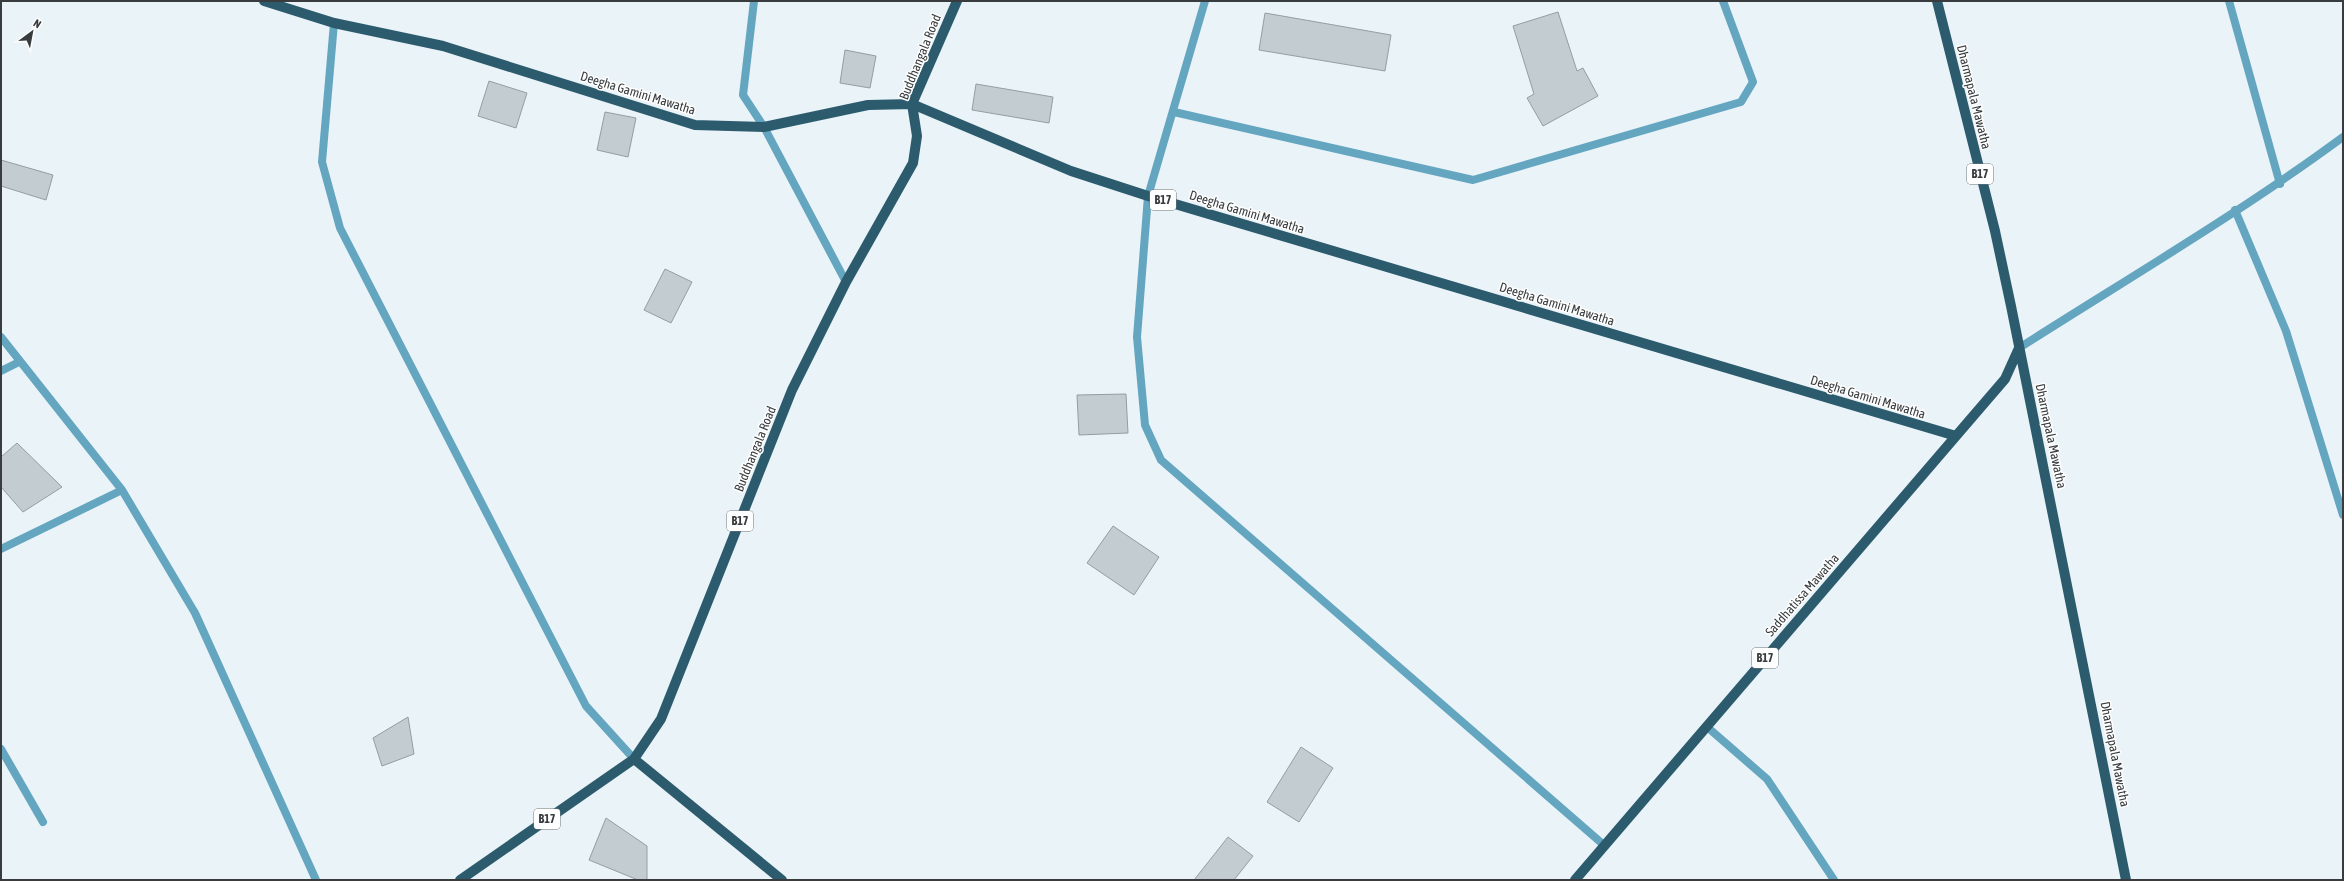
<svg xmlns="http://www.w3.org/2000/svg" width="2344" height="881" font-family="'Asap Condensed',sans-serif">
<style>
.building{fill:#c2ccd1;stroke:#949ea2}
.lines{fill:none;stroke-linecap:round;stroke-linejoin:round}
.street{stroke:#64a5c0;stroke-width:8}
.primary{stroke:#2d5b6e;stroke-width:10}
.labels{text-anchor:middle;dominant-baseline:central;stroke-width:3;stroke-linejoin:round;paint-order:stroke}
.shield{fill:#fefefe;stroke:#737678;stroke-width:1}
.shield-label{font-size:12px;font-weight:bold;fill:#383c3e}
.street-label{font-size:13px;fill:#383c3e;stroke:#fefefe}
</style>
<rect width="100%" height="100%" fill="#e9f3f8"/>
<path class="building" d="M1558 12 1577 71 1583 68 1598 96 1543 126 1527 98 1534 94 1513 26Z
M1265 13 1391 35 1385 71 1259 50Z
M845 50 876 56 870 88 840 83Z
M489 81 527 93 516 128 478 116Z
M976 84 1053 97 1049 123 972 110Z
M605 112 636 118 628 157 597 150Z
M1 160 53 175 46 200 1 186Z
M665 269 692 282 671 323 644 310Z
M1126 394 1128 433 1079 435 1077 395Z
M17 443 62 487 23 512 1 487V457Z
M1113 526 1159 557 1134 595 1087 563Z
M408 717 414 754 382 766 373 738Z
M1301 747 1333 768 1299 822 1267 802Z
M606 818 647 846V880H638L589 860Z
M1228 837 1253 856 1234 880H1194Z"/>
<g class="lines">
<path class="street" d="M754 1 743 95 764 127 846 282
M1205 1 1148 196 1137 337 1145 425 1161 460 1605 846
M2229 1 2280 184
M334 23 322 162 340 228 586 706 634 759
M1174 112 1473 180 1741 102 1753 82 1723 1
M2235 210 2286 331 2343 515
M1 337 122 490 195 613 316 880
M2019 348C2127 279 2240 213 2343 137
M1 371 19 362
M1 549 122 490
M1706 726 1767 779 1834 880
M1 749 43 822"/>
<path class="primary" d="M264 1 334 23 443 46 695 125 764 127 868 105 912 104 1071 171 1148 196 1956 436 2005 379 2019 348
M1937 1 1995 231 2011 306 2126 880
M634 759 782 880
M460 880 634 759 661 719 792 390 846 282 913 163 917 136 912 104 957 1
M1575 880 1956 436"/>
</g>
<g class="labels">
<g class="shield">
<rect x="1967" y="164" width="26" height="20" rx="3"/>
<rect x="1150" y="190" width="26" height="20" rx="3"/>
<rect x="727" y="511" width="26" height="20" rx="3"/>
<rect x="1752" y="648" width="26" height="20" rx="3"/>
<rect x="534" y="809" width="26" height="20" rx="3"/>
</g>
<g class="shield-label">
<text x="1980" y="174">B17</text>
<text x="1163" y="200">B17</text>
<text x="740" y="521">B17</text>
<text x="1765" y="658">B17</text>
<text x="547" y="819">B17</text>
</g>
<g class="street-label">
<text transform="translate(920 57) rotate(-68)">Buddhangala Road</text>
<text transform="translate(638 93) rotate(17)">Deegha Gamini Mawatha</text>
<text transform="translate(1974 97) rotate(76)">Dharmapala Mawatha</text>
<text transform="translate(1247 212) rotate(17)">Deegha Gamini Mawatha</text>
<text transform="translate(1557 304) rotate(17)">Deegha Gamini Mawatha</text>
<text transform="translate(1868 397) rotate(17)">Deegha Gamini Mawatha</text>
<text transform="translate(2051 436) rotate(78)">Dharmapala Mawatha</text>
<text transform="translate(755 449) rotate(-68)">Buddhangala Road</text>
<text transform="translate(1802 595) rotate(-49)">Saddhatissa Mawatha</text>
<text transform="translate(2115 754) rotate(79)">Dharmapala Mawatha</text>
</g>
</g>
<rect width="2344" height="881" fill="none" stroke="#383c3e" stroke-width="4"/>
<g transform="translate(32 32) rotate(32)" stroke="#fefefe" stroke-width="3" paint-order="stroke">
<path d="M0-3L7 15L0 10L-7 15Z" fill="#383c3e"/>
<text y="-6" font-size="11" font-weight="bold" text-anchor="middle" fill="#383c3e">N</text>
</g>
</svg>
